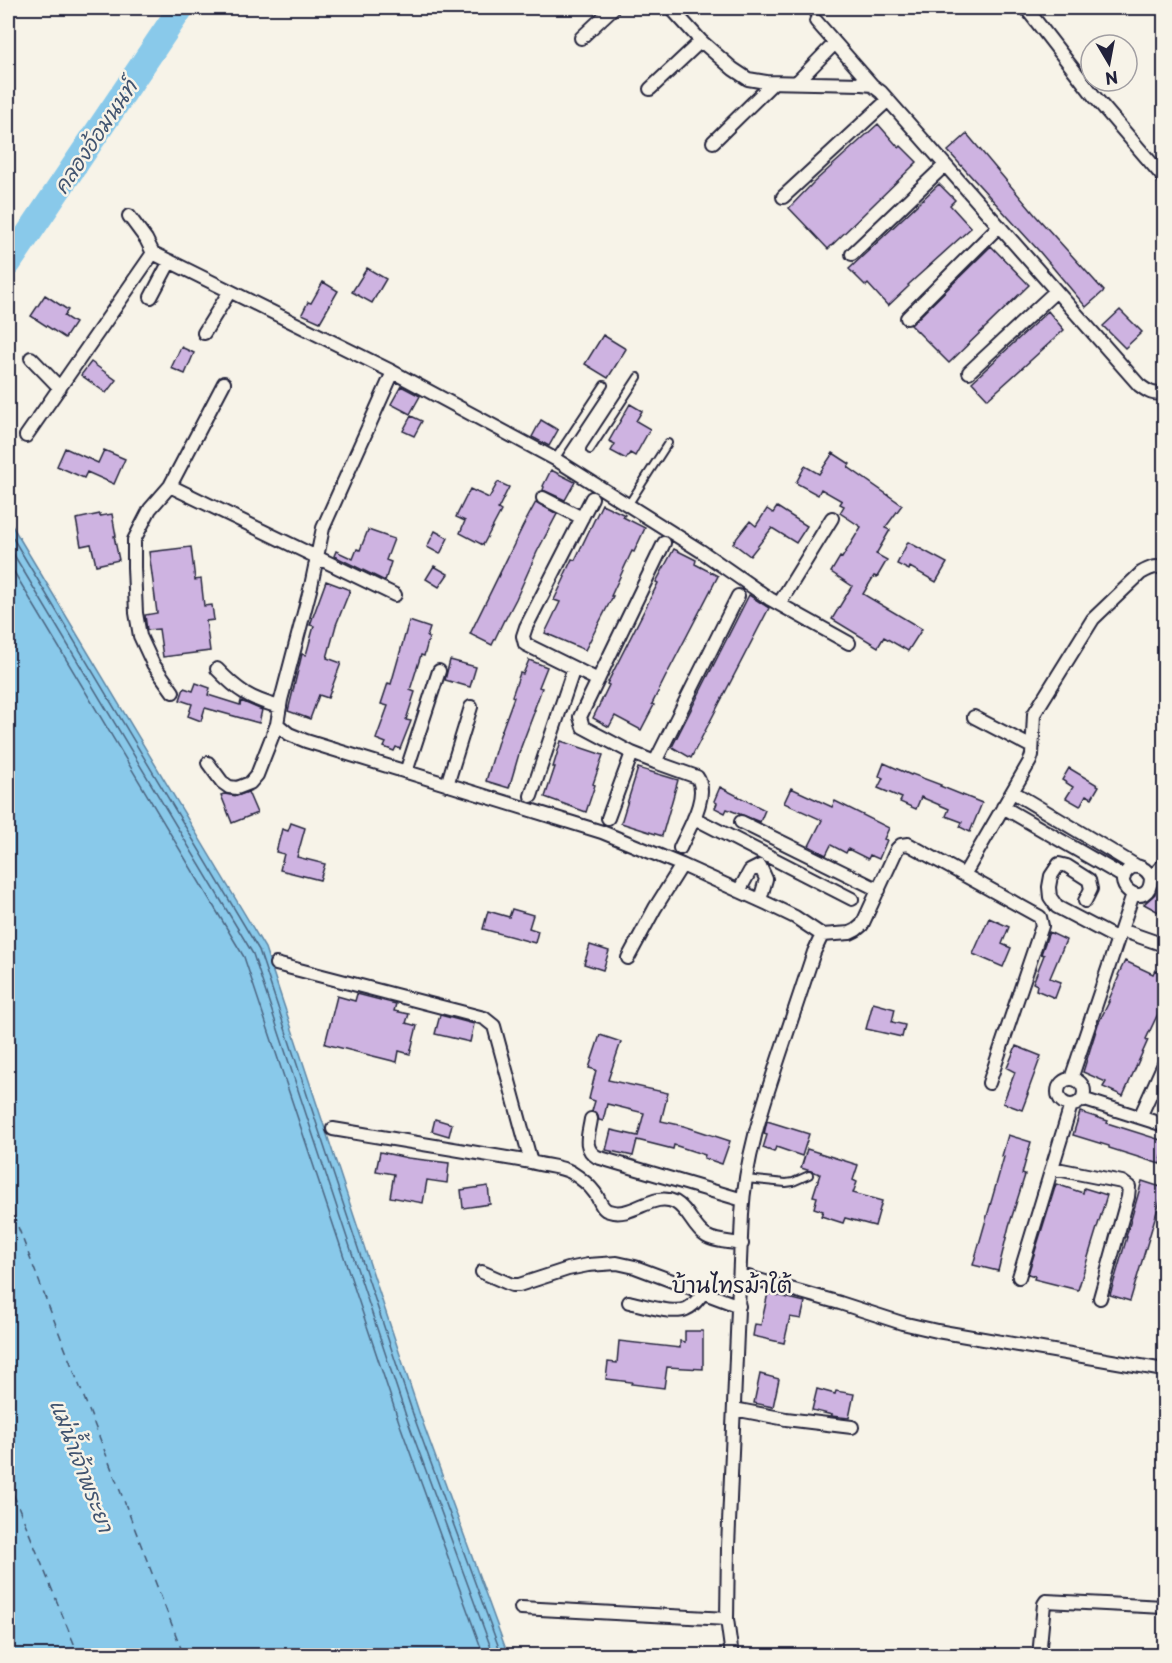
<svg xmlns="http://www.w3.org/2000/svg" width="1172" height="1663" font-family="'Playpen Sans','Playpen Sans Thai',sans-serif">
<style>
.water{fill:#89c9ea;stroke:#6086a4;stroke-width:1.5}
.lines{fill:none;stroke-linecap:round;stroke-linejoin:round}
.shore{stroke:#4b6581;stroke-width:1.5}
.river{stroke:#89c9ea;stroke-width:26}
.ferry{stroke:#415470;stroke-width:1.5;stroke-dasharray:8 6;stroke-linecap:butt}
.building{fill:#ceb3e1;stroke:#22223b;stroke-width:1.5}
.lane-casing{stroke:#22223b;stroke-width:10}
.street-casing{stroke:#22223b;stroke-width:16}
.lane{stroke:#f7f3e8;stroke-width:6}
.street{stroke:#f7f3e8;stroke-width:12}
.labels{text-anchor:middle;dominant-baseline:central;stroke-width:5;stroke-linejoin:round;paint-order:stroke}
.water-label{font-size:21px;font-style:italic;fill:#415470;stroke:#f7f3e8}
.quarter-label{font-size:22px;fill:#22223b;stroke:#f7f3e8}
</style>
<rect width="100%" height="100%" fill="#f7f3e8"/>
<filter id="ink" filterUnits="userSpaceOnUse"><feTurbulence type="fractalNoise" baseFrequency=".0167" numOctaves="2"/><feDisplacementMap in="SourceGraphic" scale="12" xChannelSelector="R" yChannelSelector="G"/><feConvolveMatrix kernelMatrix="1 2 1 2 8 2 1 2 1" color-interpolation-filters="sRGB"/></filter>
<g filter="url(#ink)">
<path class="water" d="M8 519 265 948 420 1415 508 1655H8Z"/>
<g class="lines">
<path class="shore" d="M8 530 259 950 414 1417 502 1656
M8 545 253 954 407 1419 494 1656
M8 562 244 957 399 1422 484 1656"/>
<path class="river" d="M8 264 181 8"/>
<path class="ferry" d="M8 1201 184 1656
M8 1481 79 1656"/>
</g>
<path class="building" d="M878 124 899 148 901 146 917 162 828 249 789 208 813 183Z
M967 134 1036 216 1104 291 1086 307 1039 251 948 151Z
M939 184 955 200 950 205 971 228 908 285 909 286 888 306 868 284 866 286 849 269Z
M991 246 1029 285 949 363 911 325Z
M367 268 386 279 372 303 352 292Z
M323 282 338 291 320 322 302 314 308 302 311 303Z
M45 295 68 310 64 316 75 323 65 338 31 316Z
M1120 310 1142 332 1125 348 1103 326Z
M1048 311 1064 330 988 399 972 382Z
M603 335 626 349 608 378 585 364Z
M181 347 194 353 185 374 171 368Z
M91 362 116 380 106 393 81 375Z
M401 386 420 396 410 414 391 404Z
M630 404 642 411 636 421 650 429 635 456 630 453 626 459 611 451 615 444 609 441Z
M411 416 422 421 414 436 403 431Z
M541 420 558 430 549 446 532 437Z
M65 448 98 463 104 450 125 459 114 484 87 472 84 478 57 466Z
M833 453 850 464 848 467 902 505 885 528 890 530 876 554 887 560 877 577 874 576 863 594 922 629 908 651 884 637 878 647 832 619 852 586 831 572 840 557 842 558 861 527 840 513 844 506 840 504 842 501 821 489 818 495 796 483 805 466 819 474Z
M551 470 575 482 565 500 543 490 544 487 543 486Z
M498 482 509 487 498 509 501 511 483 545 460 533 465 521 456 517 470 489 489 498Z
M536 502 557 514 537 552 516 599 505 620H504L492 645 470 634 523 526Z
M602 504 625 515 623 517 645 528 634 552 632 551 611 596H613L585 650 545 633 560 602 554 600 565 577 564 576 572 559 575 560Z
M777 507 807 526 796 543 772 528 750 556 733 543 750 521 756 526 767 509 773 513Z
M100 514V516L112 514 116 536H114L119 560 96 565 91 544 81 546 76 519Z
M368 530 394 539 386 560 391 562 385 581 334 556 336 551 353 559 357 549 360 550Z
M435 531 448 538 440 554 427 547Z
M908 542 947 563 936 582 910 567 909 570 897 564Z
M191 547 195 580 201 579 204 606 212 605 214 620 206 621 210 651 163 657 159 629 147 630 145 615 157 613 149 552Z
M674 549 696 560 695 564 718 576 666 676 652 704 654 705 641 730 615 716 609 727 593 718 609 685 607 684 658 583 656 582Z
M434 566 448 574 439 587 426 579Z
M326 581 350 590 336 625 327 658 341 663 328 698 319 695 310 719 288 711 302 654 306 655 314 626 310 625Z
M749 595 769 608 691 758 672 747Z
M409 621 430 628 427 637 429 638 424 656 421 655 410 690 415 692 406 720 411 721 400 749 396 747 394 751 384 747 386 743 376 739 388 706 381 704 388 683 391 684Z
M450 660 476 667 470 687 445 680Z
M529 660 547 667 539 687 542 688 534 710H535L521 747 509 788 486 781 499 738 514 697 512 696 520 673 523 674Z
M196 683 210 688 208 695 240 705 241 701 262 710 259 723 205 708 201 721 188 716 192 704 180 700 184 688 193 691Z
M561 741 603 755 593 784 595 785 586 812 545 797 555 767H553Z
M884 763 911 775 912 774 941 785 940 786 982 803 970 832 960 827 962 822 946 816 949 809 921 797 916 809 900 802 902 798 878 788 883 778 879 776Z
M638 768 678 780 662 836 621 823Z
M1069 768 1099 786 1092 798 1086 795 1080 806 1066 798 1073 787 1062 780Z
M720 787 765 810 760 822 727 809 725 813 715 808 717 803 714 801Z
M791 788 832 807 835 801 889 828 884 839 887 840 879 859 870 855 868 859 848 849 846 853 831 845 826 855 809 846 822 820 784 803Z
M248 792 257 813 232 823 221 795 224 794 237 796Z
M291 823 305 828 297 857 325 864 320 880 280 870 284 854 276 852 282 829 288 831Z
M1164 876V915L1144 904 1155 894 1159 882Z
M512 909 533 915 529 928 538 931 535 943 483 929 488 911 509 917Z
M989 918 1009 927 1002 944 1011 948 1003 967 973 954Z
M1049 932 1066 940 1050 978 1061 982 1055 998 1036 990 1037 985 1033 983 1044 955 1041 954Z
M590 945 609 951 603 970 584 964Z
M1125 961 1153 974 1155 970 1164 974V1001L1146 1039 1148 1040 1123 1096 1103 1087 1106 1082 1083 1072 1098 1024 1109 1002H1108L1119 976 1118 975Z
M357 994 396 1004 394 1011 409 1014 406 1023 417 1026 410 1054 399 1051 397 1062 325 1044 337 996 355 1001Z
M873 1003 895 1009 892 1022 905 1025 902 1037 866 1029Z
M440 1015 474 1024 470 1042 435 1034Z
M600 1035 621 1042 608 1080 668 1093 661 1121 684 1126 730 1141 722 1164 704 1158 705 1155 674 1145 673 1149 637 1140 633 1156 606 1150 611 1130 638 1136 644 1113 607 1104 603 1121 599 1120 597 1113 592 1111 595 1101 589 1099 596 1070 589 1068Z
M1016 1046 1041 1056 1027 1094H1028L1022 1110 1003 1103 1015 1072 1007 1068Z
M1080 1112 1108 1121 1107 1123 1164 1141V1150L1160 1164 1109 1148V1146L1073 1135Z
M435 1119 452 1124 449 1136 432 1131Z
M767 1121 809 1134 802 1156 776 1147 774 1152 763 1148 767 1135 764 1134Z
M1008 1135 1031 1142 1022 1174 1025 1175 1009 1226 998 1271 973 1265 1004 1157 1002 1156Z
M807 1149 858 1165 853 1180 857 1182 853 1193 882 1201 875 1226 845 1218 843 1223 821 1216 823 1211 814 1208 817 1197 813 1196 820 1174 801 1168Z
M380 1152 408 1158 449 1163 447 1183 427 1180 423 1203 390 1197 394 1174 376 1171Z
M1142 1181 1164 1188 1130 1301 1110 1295 1127 1237H1126Z
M1056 1184 1083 1193 1084 1188 1107 1195 1078 1290 1034 1279 1035 1276 1028 1274Z
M488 1186 490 1204 463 1208 461 1190Z
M768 1293 805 1302 801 1319 790 1317 784 1343 753 1336 755 1324 761 1325Z
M685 1331H703V1369L667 1367 664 1388 631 1384 632 1382 606 1379 608 1362 617 1363 619 1341 680 1348V1341L685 1342Z
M760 1374 779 1379 773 1407 754 1403Z
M817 1389 835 1394 836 1391 854 1394 849 1418 831 1416 832 1415 812 1410Z"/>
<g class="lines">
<g class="lane-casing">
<path id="lane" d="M1155 167 1164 158
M590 450 638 377
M555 459 604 385
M628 505 668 443
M746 1179 786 1183 793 1182 809 1175"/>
</g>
<g class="street-casing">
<path id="street" d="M671 8 701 41 733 69 748 79 766 82 862 84 872 85 881 92 1139 385C1147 391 1155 397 1164 391
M1026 8 1094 96 1164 178
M816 21 872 85
M581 38 613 8
M797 82 835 43
M650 89 701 41
M713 142 773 83
M783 197 888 100
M129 216 146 239 153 253 393 372 555 459 701 551 770 599 849 643
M852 254 945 165
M151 297 170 261
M907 318 999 226
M204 333 230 291
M31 358 60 388
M969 372 1056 291
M26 436 153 253
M170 486 224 383
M543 498 582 518
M592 498 526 627 523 636 525 644 598 680
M779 604 832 518
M217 669C238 691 250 699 280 707
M173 692 153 664 140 636 136 613 134 567V540L150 509 170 486 395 595
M974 717 1032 747
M277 724 289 734 306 741 602 832 682 865 768 904 795 917 822 935 850 933 856 930 862 925 897 849 901 845 908 844 1040 917 1042 926 989 1083
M632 753 583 727 580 717 664 543
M655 762 697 777C710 795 688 830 680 848
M208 763 222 782 229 787 237 788 250 783 257 775 277 724 281 700 311 586 323 528 393 372
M406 772 439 671
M447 785 471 707
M1013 792 1138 867
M531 796 574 668
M1003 807 1124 877
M608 818 632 753 655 762 738 596
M694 818 852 899
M741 822 879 890
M964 875 1030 761 1032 755 1034 714 1093 619 1141 573C1148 569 1157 564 1164 569
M1151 878C1147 869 1137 862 1128 870 1109 887 1150 912 1151 878L1164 864
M739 891 750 871 760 866 766 879 760 900
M1085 901 1091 889 1089 880 1067 866 1059 864 1051 876 1049 887 1050 897 1057 907 1118 939
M1121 930 1164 945
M628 958 655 908 682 865
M276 964 484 1018 494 1026 531 1162C544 1166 560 1166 571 1172 579 1177 590 1186 595 1193 600 1200 601 1209 609 1211 632 1219 653 1191 675 1202 689 1210 693 1228 706 1236 715 1242 731 1242 742 1244
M1058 1092a13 13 0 1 1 26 0a13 13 0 1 1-26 0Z
M1071 1079 1133 894
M1082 1099 1164 1125
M1140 1117 1164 1064
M591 1119C589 1134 582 1148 597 1157L743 1200
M333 1129 531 1162
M1052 1168 1122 1182 1129 1187 1128 1197 1100 1298
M482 1272 512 1285H519L568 1269 588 1265 617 1263 635 1267 739 1306
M741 1275 840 1303 902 1323 937 1331 1164 1370
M1019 1277 1071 1105
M629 1302C643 1305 673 1315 686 1309 694 1306 698 1299 703 1293
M734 1409 786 1419 852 1427
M521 1608 727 1619
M732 1656 727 1619 728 1547 742 1214C745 1160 762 1108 779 1057 791 1022 802 987 814 952L822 935
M1039 1656 1044 1604 1046 1601 1164 1607"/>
</g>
<use href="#lane" class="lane"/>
<use href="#street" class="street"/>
</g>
</g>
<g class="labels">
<g class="water-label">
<text transform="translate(94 136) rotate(-56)">คลองอ้อมนนท์</text>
<text transform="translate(83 1465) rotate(69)">แม่น้ำเจ้าพระยา</text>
</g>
<g class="quarter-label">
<text x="732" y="1283">บ้านไทรม้าใต้</text>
</g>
</g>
<rect width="1172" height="1663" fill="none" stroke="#f7f3e8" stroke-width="30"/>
<rect x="15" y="15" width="1142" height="1633" fill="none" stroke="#22223b" stroke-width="2" filter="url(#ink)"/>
<g transform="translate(1109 63) rotate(170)"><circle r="28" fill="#f7f3e8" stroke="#a29fa3" stroke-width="1.5"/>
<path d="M0-4.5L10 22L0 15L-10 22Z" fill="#22223b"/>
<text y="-9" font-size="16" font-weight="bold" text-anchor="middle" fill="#22223b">N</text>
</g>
</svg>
